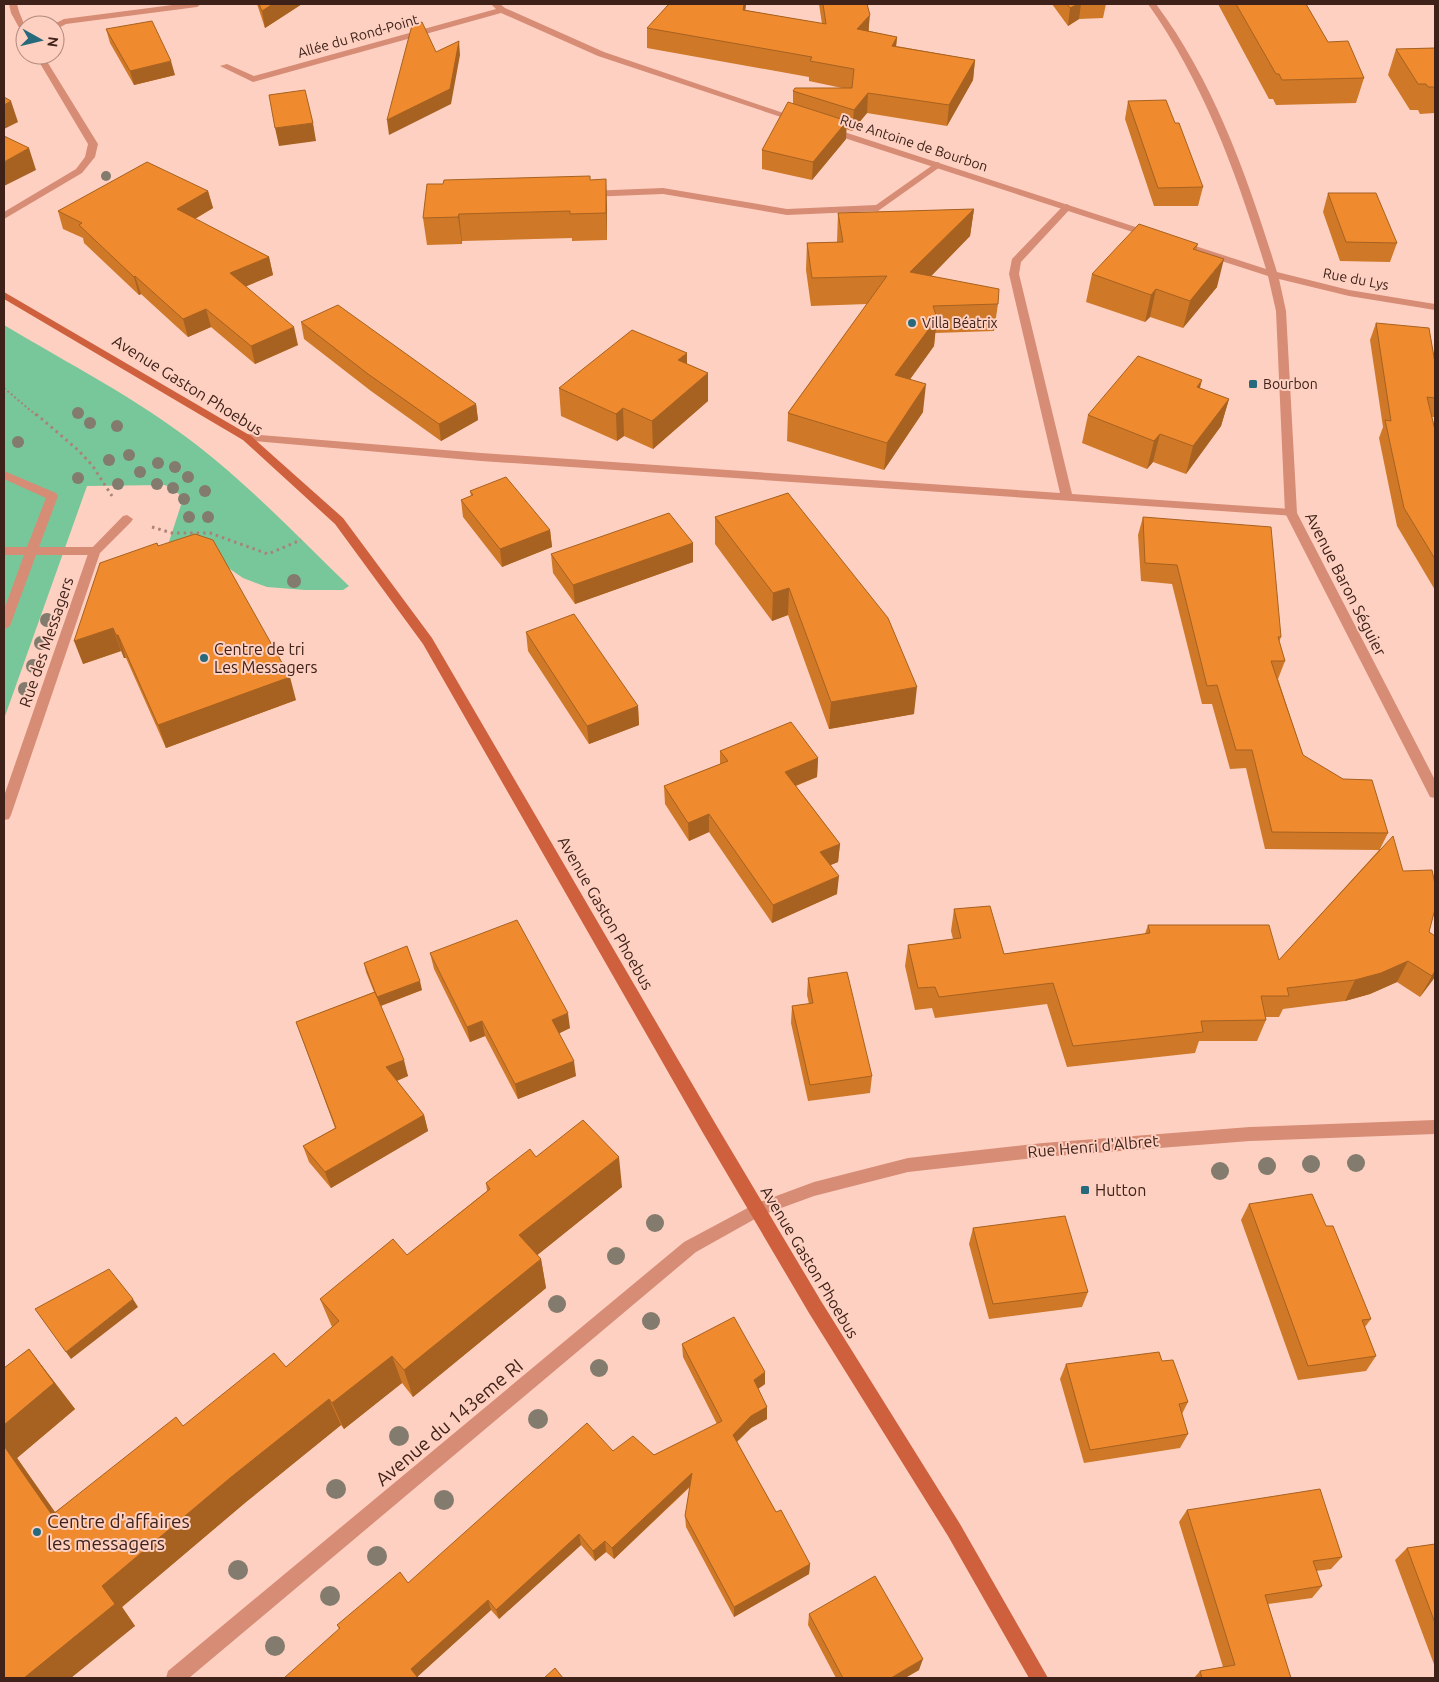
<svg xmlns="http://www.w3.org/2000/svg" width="1439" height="1682" font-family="Ubuntu,sans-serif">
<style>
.green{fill:#78c79a}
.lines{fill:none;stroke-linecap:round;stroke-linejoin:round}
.path-far1{stroke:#a98377;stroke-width:2;stroke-dasharray:2 2.5;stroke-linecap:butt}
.path{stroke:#a98377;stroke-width:3;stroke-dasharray:2.5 4;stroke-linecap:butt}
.service{fill:#d78c75;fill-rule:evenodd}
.pedestrian{fill:#d78c75;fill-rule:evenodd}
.minor{fill:#d78c75;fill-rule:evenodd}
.secondary{fill:#ce603d;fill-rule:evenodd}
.tree{fill:#837b6d}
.wall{fill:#ce7828}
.shaded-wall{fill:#a76120}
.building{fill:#ef8b2e;stroke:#a76120}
.poi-dot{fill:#266a7b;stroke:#fed0c1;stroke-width:2}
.labels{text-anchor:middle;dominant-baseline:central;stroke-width:4;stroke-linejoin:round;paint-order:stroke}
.far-street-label{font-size:14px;fill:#3e2219;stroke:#fed0c1}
.far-poi-label{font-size:14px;fill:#3e2219;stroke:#fed0c1;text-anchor:start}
.street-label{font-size:16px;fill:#3e2219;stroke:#fed0c1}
.poi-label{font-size:16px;fill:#3e2219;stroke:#fed0c1;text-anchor:start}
.near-street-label{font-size:19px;fill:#3e2219;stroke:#fed0c1}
.near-poi-label{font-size:19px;fill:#3e2219;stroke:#fed0c1;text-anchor:start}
</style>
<rect width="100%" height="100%" fill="#fed0c1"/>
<path class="green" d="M4 325C69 364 138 399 198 446 252 488 299 538 349 586L343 590H305L267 587 243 578 227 567 165 554 181 505 179 494 165 485 87 486 4 719Z"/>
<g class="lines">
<path class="path-far1" d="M4 388 37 416"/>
<path class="path" d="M36 414 78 450 92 465 112 496
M152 527 172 533H210L268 554 301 540"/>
<path class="service" d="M937 162 940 163V167L878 211 787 215 663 194 588 197 583 194 588 191 663 188 787 209 876 205Z
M1067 204 1072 207 1021 262 1019 274 1072 494 1291 509 1297 513 1295 516 481 461 475 457 481 453 1060 493 1009 274 1012 259 1064 205Z
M4 471 56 493 58 496 39 547H95L101 551 95 555H36L10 626 4 630V610L24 555H4V547H27L46 498 4 479Z"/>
<path class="pedestrian" d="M247 434 481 453 487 457 481 461 243 440 241 438Z"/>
<path class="minor" d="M9 4H17C20 18 25 20 25 34L22 33 11 13Z
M180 4H201L197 7 66 24 55 30V25H52L64 19Z
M491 4H500L505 8 604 52 804 120 802 122H796L598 56 501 13 253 82 220 66 227 64 254 76 496 9Z
M1148 4H1156C1215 83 1248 179 1277 272L1349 290 1435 304V310L1349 296 1279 279 1286 311 1297 513 1435 780V798L1430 797 1428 793 1285 513 1276 311 1268 276 1175 246 1174 244 1179 241 1183 242 1266 269C1237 175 1205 85 1148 4Z
M35 55H43L98 144 95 157 82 173 4 219V212L76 169 85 157 88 144Z
M829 127 1154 233 1156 235 1151 238 1148 237 826 132 824 130Z
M127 515 133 519 131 522 100 553 11 815 9 819 4 820V796L89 551 123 516Z
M1435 1120V1134L1250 1141 1043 1157 908 1172 814 1196 762 1215 696 1252 189 1678H166L168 1671 684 1242 757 1203 814 1182 908 1158 1043 1143 1250 1127Z"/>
<path class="secondary" d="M4 292 251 436 343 518 432 638 715 1123 821 1301 960 1524 1048 1678H1029L948 1536 809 1313 703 1133 423 644 335 524 243 440 4 299Z"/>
</g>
<g class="tree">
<circle cx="106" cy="176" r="5"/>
<circle cx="78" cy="413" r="6"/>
<circle cx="90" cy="423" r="6"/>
<circle cx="117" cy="426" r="6"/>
<circle cx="18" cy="442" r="6"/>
<circle cx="129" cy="455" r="6"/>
<circle cx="109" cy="460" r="6"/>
<circle cx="158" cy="463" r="6"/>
<circle cx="175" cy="467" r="6"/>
<circle cx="140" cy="472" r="6"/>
<circle cx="188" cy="477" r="6"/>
<circle cx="78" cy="478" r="6"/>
<circle cx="118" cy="484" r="6"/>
<circle cx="157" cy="484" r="6"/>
<circle cx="173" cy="488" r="6"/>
<circle cx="205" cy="491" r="6"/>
<circle cx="184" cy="499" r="6"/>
<circle cx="189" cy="517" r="6"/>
<circle cx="208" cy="517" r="6"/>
<circle cx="294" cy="581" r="7"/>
<circle cx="47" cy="620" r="7"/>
<circle cx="41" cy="643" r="7"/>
<circle cx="33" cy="666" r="7"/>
<circle cx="25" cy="689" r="7"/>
<circle cx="1356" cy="1163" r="9"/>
<circle cx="1311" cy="1164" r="9"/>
<circle cx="1267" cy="1166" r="9"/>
<circle cx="1220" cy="1171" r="9"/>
<circle cx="655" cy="1223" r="9"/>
<circle cx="616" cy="1256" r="9"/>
<circle cx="557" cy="1304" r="9"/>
<circle cx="651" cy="1321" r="9"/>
<circle cx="599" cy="1368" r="9"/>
<circle cx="538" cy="1419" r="10"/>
<circle cx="399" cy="1436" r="10"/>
<circle cx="336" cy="1489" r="10"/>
<circle cx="444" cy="1500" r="10"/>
<circle cx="377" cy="1556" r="10"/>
<circle cx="238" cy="1570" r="10"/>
<circle cx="330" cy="1596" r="10"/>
<circle cx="275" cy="1646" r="10"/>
</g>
<path class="wall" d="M257 4H302L265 28Z
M669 4H746L745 10 822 24 819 4H867L869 31 897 37 896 46 975 60 973 80 947 126 867 113 852 131 846 129V139L812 180 762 169V150L793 104V91L842 88 809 81V77L647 48V28Z
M1052 4H1106L1103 18 1079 19 1068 26Z
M1218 4H1306L1328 42 1364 78 1356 103 1276 105 1273 99H1269Z
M106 29 175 75 134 85 110 43Z
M1435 48V113L1420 114 1418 110H1410L1388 75 1396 49Z
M1128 101 1175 123 1203 187 1198 206H1154L1125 119Z
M590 180 607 206V240L572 241V238L462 241V244L427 245 423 218Z
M208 191 213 208 195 219 269 257 273 275 246 286 298 345 255 364 211 327 188 337 141 294 139 295 84 243 83 238 63 229 58 211Z
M1328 193 1397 243 1390 262 1340 261 1323 212Z
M974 209 970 236 931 276 998 304 994 331 935 333 934 346 910 379 923 412 884 470 787 441 788 413 867 304 811 306 806 270 807 243 837 242 838 213Z
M1198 244 1196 250 1217 287 1183 328 1150 317 1145 322 1086 302 1092 274Z
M301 322 476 404 478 420 441 441 371 391 304 339Z
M1376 323 1435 398V414L1434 417H1432L1435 430V590L1397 526 1379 438 1383 427 1370 340Z
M687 364 708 373V401L653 449 624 436 617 441 561 416 559 388Z
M1200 388 1229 399 1221 426 1186 474 1153 462 1147 469 1082 443 1088 415Z
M470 491 550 530 552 547 502 567 463 517 461 500 471 496Z
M788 493 914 714 829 729 788 615 772 621 715 544V517Z
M1143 517 1281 637 1279 642 1285 661 1278 679 1303 755 1388 833 1380 849 1403 871 1429 932 1435 977 1420 997 1397 982 1370 994 1345 1001 1283 1009 1279 1017H1266V1020L1257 1041H1199L1195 1053 1067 1067 1047 1004 935 1018 932 1008 915 1010 905 966 908 945 953 939 951 931 954 909 1004 954 1145 934 1148 925 1279 960 1379 850 1265 849 1246 768 1230 769 1212 704H1202L1172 584 1141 581 1138 535Z
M693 543V562L575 604 553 573 551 554Z
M158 546 296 700 166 748 126 658H124L121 651 83 664Z
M526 632 638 706 639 725 589 744 528 651Z
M720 751 818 758 817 777 796 786 840 844 838 862 830 865 837 894 772 923 709 832 689 841 665 804 664 786 720 764Z
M430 953 570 1028 559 1033 576 1076 518 1099 485 1036 470 1042 434 969Z
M364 963 422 990 381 1006 408 1076 397 1081 424 1115 428 1131 331 1188 309 1162 303 1146 335 1128 296 1022 374 992 366 972Z
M808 978 872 1076 870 1093 808 1101 791 1023 792 1006 809 1004 807 995Z
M536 1157 622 1187 537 1255 541 1259 546 1288 413 1397 402 1383 344 1429 341 1425 246 1502 122 1607 135 1626 4 1678V1368L29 1349 75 1409 17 1458 55 1512 183 1426 286 1367 332 1327 320 1299 407 1255 487 1191 486 1183Z
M1249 1204 1326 1226 1371 1319 1365 1327 1376 1356 1366 1371 1298 1380 1241 1220Z
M973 1228 1088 1292 1082 1307 989 1319 969 1244Z
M682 1344 765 1384 758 1389 767 1407V1419L751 1428 737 1442 776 1512 810 1564 809 1574 734 1617 686 1527 685 1516 690 1487 614 1559 606 1552 595 1561 581 1545 499 1619 491 1610 417 1677 339 1629 337 1625 408 1583 613 1451 654 1455 717 1424 683 1357Z
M1162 1361 1188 1402 1182 1414 1188 1434 1180 1448 1084 1463 1060 1379 1066 1364Z
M1187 1510 1342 1557 1331 1569 1316 1571 1322 1586 1312 1598 1268 1604 1291 1678H1194L1200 1671 1223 1667 1179 1522Z
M1435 1544V1667L1395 1560 1407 1548Z
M809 1614 919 1670 905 1678H836L808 1625Z"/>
<path class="shaded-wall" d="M273 4H302L265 28 262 11Z
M744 4H746L743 30V10Z
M1078 4H1081L1079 19 1068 26 1070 8Z
M870 15 868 35 857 29Z
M897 37 895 57 892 46Z
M459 41 460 55 451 104 389 135 387 120Z
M975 60 973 80 947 126 949 105Z
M171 61 175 75 134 85 130 71Z
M868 93 867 113 852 131 854 110Z
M11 101 18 122 4 129V105Z
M847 121 846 139 812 180 813 162Z
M313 123 316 141 279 146 275 128Z
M29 148 36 170 4 186V162Z
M606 179 607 206V240L606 213Z
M208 191 213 208 181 227 177 209Z
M974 209 970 236 908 300 910 272Z
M459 214 462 241V244L458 217Z
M269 257 273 275 235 291 230 273Z
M1224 259 1217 287 1183 328 1190 301Z
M135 276 141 294 139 295 134 277Z
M1156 289 1150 317 1145 322 1151 295Z
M206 309 211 327 188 337 183 319Z
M937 318 934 346 893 403 895 375Z
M294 327 298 345 255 364 251 346Z
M687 353V381L678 360Z
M708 373V401L653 449 652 421Z
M1202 380 1195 407 1197 387Z
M926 384 923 412 884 470 887 443Z
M1229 399 1221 426 1186 474 1193 446Z
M476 404 478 420 441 441 439 424Z
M623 408 624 436 617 441 616 414Z
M1160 434 1153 462 1147 469 1154 441Z
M550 530 552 547 502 567 500 549Z
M693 543V562L575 604 573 585Z
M789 588 788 615 772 621 773 593Z
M113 628 121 651 83 664 74 641Z
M116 635H118L126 658H124Z
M290 677 296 700 166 748 158 725Z
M917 687 914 714 829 729 831 702Z
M638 706 639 725 589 744 587 726Z
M818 758 817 777 784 790 785 772Z
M709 814V832L689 841 688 823Z
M840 844 838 862 819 870 820 852Z
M839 876 837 894 772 923 773 905Z
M1408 961 1397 982 1370 994 1345 1001 1355 980Z
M1435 971V977L1420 997 1432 976Z
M420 981 422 990 380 1006 377 997Z
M568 1013 570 1028 554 1036 552 1020Z
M482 1021 485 1036 470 1042 467 1027Z
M404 1060 408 1076 391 1083 386 1067Z
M574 1061 576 1076 518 1099 515 1084Z
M424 1115 428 1131 331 1188 325 1172Z
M619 1157 622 1187 525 1265 519 1235Z
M541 1259 546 1288 413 1397 404 1370Z
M133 1299 138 1307 71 1359 66 1352Z
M29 1349 75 1409 17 1458 73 1538 52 1515 4 1446V1425Z
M392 1356 402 1383 344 1429 332 1403Z
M765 1372V1384L753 1392 754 1380Z
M329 1399 341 1425 246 1502 122 1607 135 1626 71 1678H24L102 1586 230 1478Z
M767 1407V1419L751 1428 732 1446 733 1435 751 1416Z
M692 1473V1484L614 1559 612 1548Z
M579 1534 581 1545 499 1619 496 1610Z
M605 1541 606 1552 595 1561 593 1551Z
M810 1564 809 1574 734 1617V1607Z
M488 1600 491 1610 416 1678 411 1669Z
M923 1659 919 1670 905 1678H891Z"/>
<path class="building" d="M259 4H273L262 11Z
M669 4H744L743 10 826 24 823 4H867L870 15 857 29 897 37 892 46 975 60 949 105 868 93 854 110 793 91 795 88H852L854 69 810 61 812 57 647 28Z
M1067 4H1078L1070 8Z
M1236 4H1306L1328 42 1348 41 1364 78 1282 80 1279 74H1276Z
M152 21 171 61 130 71 106 29Z
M422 22 436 52 459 41 450 89 387 120 412 25Z
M1435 48V87H1428L1426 84H1418L1396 49Z
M305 90 313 123 275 128 269 95Z
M4 97 11 101 4 105Z
M1166 100 1175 123H1179L1203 187 1158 188 1128 101Z
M788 102 847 121 813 162 762 150Z
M4 136 29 148 4 162Z
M147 162 208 191 177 209 269 257 230 273 294 327 251 346 206 309 183 319 135 276 134 277 79 225 82 223 58 211Z
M590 176V180L606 179V213L570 214V211L459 214 458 217 423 218 427 184H443L444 180Z
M1328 193H1376L1397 243 1346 242Z
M974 209 910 272 999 289 998 304 933 306 937 318 895 375 926 384 887 443 788 413 887 276 812 278 807 243 843 242 838 213Z
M1139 224 1198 244 1193 249 1224 259 1190 301 1156 289 1151 295 1092 274Z
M338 305 476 404 439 424 368 374 301 322Z
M1376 323 1429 328 1435 363V398L1427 397 1435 430V559L1404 508 1385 420 1391 421Z
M632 330 687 353 678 360 708 373 652 421 623 408 616 414 559 388Z
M1138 356 1202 380 1197 387 1229 399 1193 446 1160 434 1154 441 1088 415Z
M506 477 550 530 500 549 461 500 473 495 470 491Z
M788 493 888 618 917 687 831 702 789 588 773 593 715 517Z
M669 513 693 543 573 585 551 554Z
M1143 517 1271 527 1281 637H1278L1285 661H1271L1303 755 1343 779 1372 780 1388 833 1272 832 1252 750H1236L1217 685 1207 686 1177 565 1145 563Z
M195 534 213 540 290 677 158 725 118 635H116L113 628 74 641 100 563 157 543 158 546Z
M574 614 638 706 587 726 526 632Z
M791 722 818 758 785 772 840 844 820 852 839 876 773 905 709 814 688 823 664 786 728 761 720 751Z
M1393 836 1403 871 1432 870 1435 884V909L1429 932 1435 936V971L1432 976 1408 961 1381 973 1355 980 1287 988 1289 996H1261L1266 1020 1201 1021 1203 1032 1073 1046 1053 983 939 997 935 987 918 988 908 945 961 938 954 909 990 906 1004 954 1150 933 1148 925H1269L1279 960Z
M517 920 568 1013 552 1020 574 1061 515 1084 482 1021 467 1027 430 953Z
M407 946 420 981 377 997 364 963Z
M847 972 872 1076 810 1085 792 1006 813 1003 808 978Z
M375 992 404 1060 386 1067 424 1115 325 1172 303 1146 336 1128 296 1022Z
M583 1120 619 1157 519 1235 541 1259 404 1370 392 1356 332 1403 329 1399 230 1478 102 1586 115 1604 24 1678H4V1446L52 1515 176 1417 183 1426 274 1353 286 1367 339 1321 320 1299 393 1239 407 1255 490 1189 486 1183 530 1149 536 1157Z
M1312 1194 1326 1226H1333L1371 1319 1362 1320 1376 1356 1308 1366 1249 1204Z
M1065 1216 1088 1292 993 1304 973 1228Z
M109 1269 133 1299 66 1352 35 1309Z
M734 1317 765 1372 754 1380 767 1407 751 1416 733 1435 776 1512 781 1510 810 1564 734 1607 685 1516 692 1473 612 1548 605 1541 593 1551 579 1534 496 1610 488 1600 411 1669 418 1678H284L340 1628 337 1625 400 1572 408 1583 587 1423 613 1451 633 1436 654 1455 722 1421 682 1344Z
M29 1349 54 1383 4 1425V1368Z
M1159 1352 1162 1361 1173 1360 1188 1402 1179 1404 1188 1434 1090 1450 1066 1364Z
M1320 1489 1342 1557 1313 1561 1322 1586 1265 1595 1291 1678H1202L1200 1671 1235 1665 1187 1510Z
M1435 1544V1623L1407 1548Z
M875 1576 923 1659 891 1678H843L809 1614Z
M555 1668 563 1678H544Z"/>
<g class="poi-dot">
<circle cx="912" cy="323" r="5"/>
<rect x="1248" y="379" width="10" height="10" rx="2.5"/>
<circle cx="204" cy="658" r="5"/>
<rect x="1080" y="1185" width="10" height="10" rx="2.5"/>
<circle cx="37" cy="1532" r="5"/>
</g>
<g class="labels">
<g class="far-street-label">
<text transform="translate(358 36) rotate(-16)">Allée du Rond-Point</text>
<text transform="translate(914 143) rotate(18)">Rue Antoine de Bourbon</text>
<text transform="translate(1356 279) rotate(11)">Rue du Lys</text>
</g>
<g class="far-poi-label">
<text x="922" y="323">Villa Béatrix</text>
<text x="1263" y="384">Bourbon</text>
</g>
<g class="street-label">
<text transform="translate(188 385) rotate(32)">Avenue Gaston Phoebus</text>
<text transform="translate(1346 584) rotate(63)">Avenue Baron Séguier</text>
<text transform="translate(46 642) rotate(-71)">Rue des Messagers</text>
<text transform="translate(606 913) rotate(60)">Avenue Gaston Phoebus</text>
<text transform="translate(1093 1146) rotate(-5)">Rue Henri d'Albret</text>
<text transform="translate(810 1262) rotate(59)">Avenue Gaston Phoebus</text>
</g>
<g class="poi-label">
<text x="214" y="649">Centre de tri<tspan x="214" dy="18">Les Messagers</tspan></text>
<text x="1095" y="1190">Hutton</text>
</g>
<g class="near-street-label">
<text transform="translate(449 1422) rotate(-40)">Avenue du 143eme RI</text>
</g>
<g class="near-poi-label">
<text x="47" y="1521">Centre d'affaires<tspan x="47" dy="22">les messagers</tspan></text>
</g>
</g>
<rect width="1439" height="1682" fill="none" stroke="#3e2219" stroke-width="10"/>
<g transform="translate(40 40) rotate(98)"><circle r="24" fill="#fed0c1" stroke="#b18a7e"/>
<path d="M0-4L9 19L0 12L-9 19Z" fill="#266a7b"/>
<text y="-8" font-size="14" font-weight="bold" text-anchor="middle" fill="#3e2219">N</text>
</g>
</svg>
